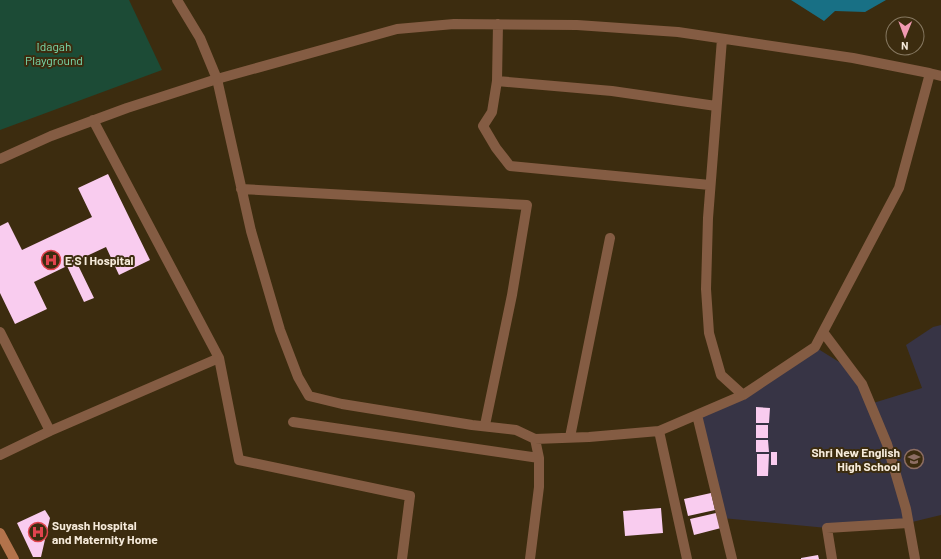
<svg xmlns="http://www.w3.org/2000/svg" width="941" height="559" font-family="Barlow,sans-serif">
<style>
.education{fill:#373445}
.green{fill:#1c4b36}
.water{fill:#187085}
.building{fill:#f9ccef}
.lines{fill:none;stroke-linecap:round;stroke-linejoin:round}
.minor{stroke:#845c43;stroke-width:10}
.secondary{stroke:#b3734b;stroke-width:10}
.labels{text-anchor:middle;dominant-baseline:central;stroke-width:4;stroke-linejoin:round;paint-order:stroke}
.park-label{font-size:12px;fill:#7bdcae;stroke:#3c2c0f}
.poi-label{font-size:12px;font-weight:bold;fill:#f6ebdb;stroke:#3c2c0f;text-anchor:start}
</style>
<rect width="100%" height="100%" fill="#3c2c0f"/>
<path class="education" d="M941 325V515L908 523 827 528 722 518 697 415 743 395 815 347 852 370 870 404 922 388 906 345 933 327Z"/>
<path class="green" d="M0 0H129L162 70 0 130Z"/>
<path class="water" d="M791 0H886L865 12 835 11 824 21Z"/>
<path class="building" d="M108 174 150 260 119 275 106 247 76 261 94 298 84 302 67 266 34 282 47 309 15 324 0 293V226L8 222 22 250 92 217 78 188Z
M756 407 770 408 769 423H756Z
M756 425H768V438H756Z
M756 440H768L769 452H756Z
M771 452H777V465H771Z
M757 454H769L768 476H757Z
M711 493 715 510 688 516 684 499Z
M661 508 663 533 625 536 623 511Z
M45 510 50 518 41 557H33L17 523Z
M716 513 721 528 694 535 690 519Z
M818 555 819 559H801V558Z"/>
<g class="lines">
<path class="minor" d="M177 0 200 38 217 79 251 231 280 330 298 377 309 396 342 404 472 425 516 430 535 439 539 458
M498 24 497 81 492 112 483 126 496 148 510 166 710 185
M722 39 708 218 706 289 709 333 721 375 743 395
M929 73 941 76
M497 81 612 91 716 106
M93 120 219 358 239 460 410 496 402 559
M0 159 51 136 127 108 217 79 397 29 454 24 577 25 678 32 853 58 929 73V77L899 188 815 347 743 395 659 431 589 437 535 439
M241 189 527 205 512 295 485 425
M0 332 50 431
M823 332 862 384 887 444 906 509 915 559
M697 415 732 559
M293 422 539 458V487L530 559
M659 431 687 559
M570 437 610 238
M0 455 50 431 219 358
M832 559 827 528 908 523"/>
<path class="secondary" d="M0 533 14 559"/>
</g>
<defs>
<g id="hospital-ring" transform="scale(1)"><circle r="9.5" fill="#3c2c0f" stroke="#e0444e" stroke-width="1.5"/><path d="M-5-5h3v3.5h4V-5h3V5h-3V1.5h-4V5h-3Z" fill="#e0444e"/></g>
<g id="university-ring" transform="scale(1)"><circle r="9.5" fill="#3c2c0f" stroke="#8d6e63" stroke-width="1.5"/><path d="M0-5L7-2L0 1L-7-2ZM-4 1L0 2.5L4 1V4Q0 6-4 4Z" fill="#8d6e63"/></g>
</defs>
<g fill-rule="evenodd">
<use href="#hospital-ring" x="51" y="260"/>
<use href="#university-ring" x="914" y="459"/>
<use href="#hospital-ring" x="38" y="532"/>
</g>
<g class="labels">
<g class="park-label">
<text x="54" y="46">Idagah<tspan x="54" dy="14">Playground</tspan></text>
</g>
<g class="poi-label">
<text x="65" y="260">E S I Hospital</text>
<text x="900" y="452" text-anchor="end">Shri New English<tspan x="900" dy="14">High School</tspan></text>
<text x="52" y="525">Suyash Hospital<tspan x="52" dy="14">and Maternity Home</tspan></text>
</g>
</g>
<g transform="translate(905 36) rotate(181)"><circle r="19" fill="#3c2c0f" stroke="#867861"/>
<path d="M0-3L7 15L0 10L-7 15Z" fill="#f19ab2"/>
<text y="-6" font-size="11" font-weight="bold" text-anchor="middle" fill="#f6ebdb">N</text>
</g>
</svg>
